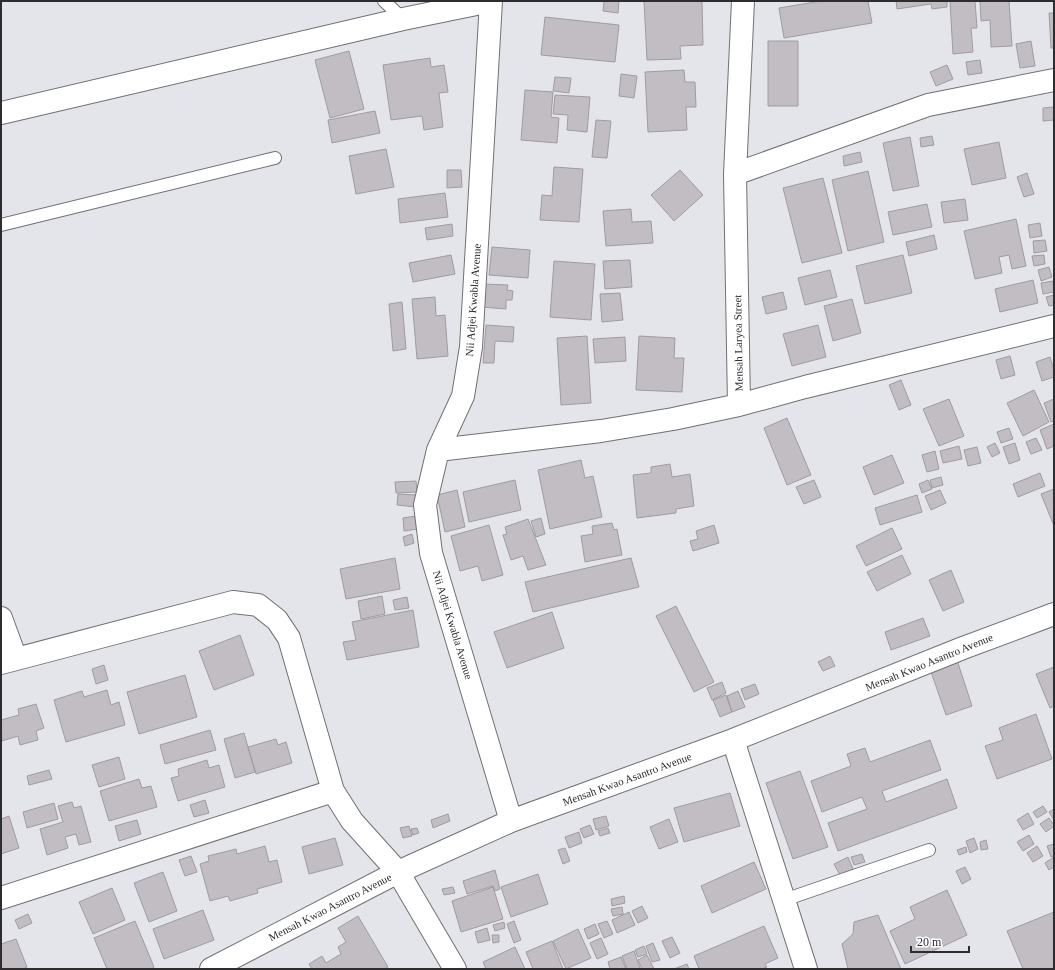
<svg xmlns="http://www.w3.org/2000/svg" width="1055" height="970" font-family="Georgia,serif">
<style>
.building{fill:#c1bdc3;stroke:#9f9ca1}
.lines{fill:none;stroke-linecap:round;stroke-linejoin:round}
.lane-casing{stroke:#707076;stroke-width:14}
.street-casing{stroke:#707076;stroke-width:24}
.lane{stroke:#fff;stroke-width:12}
.street{stroke:#fff;stroke-width:22}
.labels{text-anchor:middle;dominant-baseline:central;stroke-width:3;stroke-linejoin:round;paint-order:stroke}
.street-label{font-size:11px;fill:#2d2d30;stroke:#fff}
</style>
<rect width="100%" height="100%" fill="#e4e5eb"/>
<path class="building" d="M604 1H619L618 13 603 11Z
M644 1H702L703 45 680 46 681 59 647 60Z
M821 1H868L872 23 784 38 779 8Z
M896 1H947V7L932 9 931 4 897 9Z
M950 1H975L977 28H971L973 52 953 54Z
M980 1H1009L1012 46 991 47 990 20 981 21Z
M1049 13H1054V48H1051Z
M545 17 619 25 615 62 541 55Z
M768 41H798V106H768Z
M1031 41 1035 66 1020 68 1016 44Z
M349 51 364 109 330 118 315 60Z
M430 58 431 67 444 65 448 92 439 93 443 127 424 130 422 116 391 120 383 65Z
M980 60 982 73 968 75 966 62Z
M947 65 953 79 936 86 930 72Z
M684 70 685 82H695L696 107H686L687 130 648 132 645 72Z
M621 74 637 76 634 98 619 96Z
M555 77 571 78 569 93 553 91Z
M525 90 553 92 551 117 559 118 557 143 521 140Z
M555 95 590 97 587 132 567 130 568 115 553 114Z
M1054 107V120L1043 121V108Z
M375 111 380 133 332 143 328 120Z
M596 120 611 121 607 158 592 157Z
M932 136 934 145 921 147 920 138Z
M910 137 919 186 893 191 883 143Z
M999 142 1006 178 972 185 964 149Z
M386 149 394 187 356 194 349 156Z
M860 152 862 162 844 166 843 156Z
M554 167 583 169 579 222 540 220 542 195 552 196Z
M447 170H461L462 187 447 188Z
M680 170 703 195 674 221 651 195Z
M868 171 884 242 848 251 832 180Z
M1027 173 1034 194 1024 197 1017 177Z
M823 178 842 253 802 263 783 188Z
M445 193 448 217 400 223 398 199Z
M965 199 968 220 944 223 941 202Z
M927 204 932 227 893 235 888 212Z
M631 209 632 222 651 221 653 243 606 246 603 211Z
M1016 219 1026 266 1012 269 1009 255 999 257 1002 273 975 279 964 231Z
M1040 223 1042 236 1030 238 1028 225Z
M452 224 453 236 427 240 425 228Z
M934 235 937 249 909 256 906 242Z
M1045 240 1047 251 1034 253 1033 241Z
M492 247 530 250 528 278 489 275Z
M451 255 455 274 413 282 409 263Z
M903 255 912 293 865 304 856 266Z
M1044 255 1045 264 1034 266 1032 256Z
M630 260 632 287 605 289 603 261Z
M554 261 595 264 591 320 550 317Z
M1049 267 1052 277 1041 281 1038 270Z
M830 270 837 297 805 305 798 278Z
M1033 280 1038 303 1000 312 995 289Z
M1053 281 1054 292 1043 294 1041 283Z
M483 284 508 285 507 290 513 291 512 300H506V309L481 307Z
M783 292 787 309 766 314 762 297Z
M620 293 623 320 602 322 600 294Z
M1054 295V305L1049 306 1046 297Z
M435 297 436 316 445 315 448 356 417 359 412 299Z
M852 299 861 333 833 341 824 306Z
M402 302 406 349 393 351 389 304Z
M486 325 514 327 513 342 495 341 494 363H483Z
M818 325 826 357 792 366 783 334Z
M587 336 591 403 561 405 557 338Z
M639 336 675 338 674 358H684L682 392 636 390Z
M625 337 626 361 595 363 593 339Z
M1010 356 1015 375 1001 379 996 360Z
M1050 357 1054 370V377L1042 381 1036 362Z
M901 380 911 405 899 410 889 385Z
M1034 390 1049 422 1023 436 1007 403Z
M949 399 964 436 939 446 923 409Z
M1054 399V421L1051 422 1044 403Z
M787 418 811 475 787 485 764 428Z
M1054 424V446L1047 449 1040 430Z
M1009 428 1013 439 1001 443 997 432Z
M1036 438 1042 450 1031 454 1026 442Z
M995 443 1000 453 992 457 987 447Z
M1015 443 1020 460 1009 464 1003 447Z
M959 446 962 459 943 463 940 451Z
M977 447 981 463 968 466 964 450Z
M935 451 939 469 927 472 922 455Z
M892 455 904 483 874 495 863 467Z
M581 460 585 478 593 476 602 517 550 529 538 470Z
M670 464 672 477 690 474 694 506 676 509V513L637 518 633 475 651 473V467Z
M1040 473 1045 486 1018 497 1013 484Z
M941 477 943 485 932 488 930 480Z
M515 480 521 510 469 522 463 492Z
M814 480 821 497 804 504 796 487Z
M928 480 932 489 922 493 919 484Z
M416 481 417 492 396 493 395 482Z
M1054 489V526L1041 494Z
M457 490 465 527 445 532 437 495Z
M940 490 946 503 931 510 925 496Z
M398 494 417 495 416 507 397 505Z
M917 495 922 512 880 525 875 508Z
M416 516 418 529 404 531 403 518Z
M541 518 545 534 536 537 531 521Z
M528 519 546 565 528 570 523 556 511 560 503 535 507 534 505 527Z
M612 523 614 530 617 529 622 555 585 562 581 536 593 534 592 526Z
M489 525 503 575 482 581 478 566 460 571 451 536Z
M714 525 719 543 693 551 690 541 698 539 696 531Z
M892 528 902 549 866 566 856 546Z
M412 534 414 543 405 546 403 537Z
M902 555 911 574 877 591 867 572Z
M395 558 400 589 346 599 340 569Z
M631 558 639 587 533 612 525 582Z
M951 570 964 602 943 611 929 580Z
M382 596 385 614 361 619 358 601Z
M407 597 409 608 395 610 393 600Z
M676 606 714 682 694 692 656 616Z
M413 610 419 647 347 660 343 642 356 640 352 622Z
M552 612 564 648 507 668 494 632Z
M923 618 930 636 891 650 885 632Z
M240 635 254 675 214 690 199 651Z
M830 656 835 666 823 671 818 662Z
M957 660 972 706 946 715 930 669Z
M104 665 108 680 96 684 92 669Z
M1054 667V706L1050 708 1036 674Z
M185 675 197 717 139 734 127 692Z
M722 682 726 693 712 700 707 688Z
M755 684 759 694 745 700 741 689Z
M107 690 111 705 119 702 125 725 66 742 54 700 82 691 84 697Z
M738 691 745 707 732 712 727 696Z
M726 695 732 712 720 717 713 700Z
M36 704 44 728 36 731 38 740 20 745 18 736 2 741 1 720 19 715 18 709Z
M1036 714 1052 759 997 779 985 746 1003 740 999 728Z
M210 730 216 750 165 764 160 745Z
M244 733 255 772 235 778 224 739Z
M276 739 278 745 286 742 292 763 256 774 248 747Z
M930 740 941 770 882 791 886 802 947 779 957 808 838 851 828 823 867 809 862 797 822 812 811 781 851 766 847 754 865 748 870 762Z
M119 757 125 779 99 787 92 765Z
M207 760 209 768 219 765 225 787 178 801 171 778 179 776 178 769Z
M49 770 52 779 29 785 27 776Z
M800 771 828 847 793 859 766 783Z
M139 779 142 788 151 786 157 807 109 821 100 791Z
M730 793 740 826 684 842 674 808Z
M205 800 209 813 194 817 190 805Z
M72 802 74 808 81 806 91 842 79 845 76 834 65 837 68 848 47 855 40 829 63 822 58 806Z
M54 803 58 819 27 828 23 812Z
M1043 806 1047 812 1037 818 1033 812Z
M1054 809V820L1049 812Z
M1028 813 1034 824 1023 830 1017 820Z
M448 814 450 821 433 828 431 820Z
M9 816 19 848 1 854V819Z
M606 816 609 826 596 830 593 819Z
M1049 818 1054 825V826L1046 832 1040 824Z
M669 819 678 842 659 849 650 827Z
M137 820 141 834 119 841 115 826Z
M590 825 594 834 584 838 580 829Z
M409 826 412 836 403 838 400 828Z
M417 828 419 833 413 835 411 829Z
M608 828 610 833 600 836 598 831Z
M579 832 582 843 569 848 565 837Z
M1029 835 1034 844 1023 851 1017 842Z
M335 838 343 865 309 874 302 847Z
M974 838 978 849 970 853 966 841Z
M986 840 988 849 981 850 980 842Z
M1054 844V856L1051 857 1047 846Z
M265 846 269 862 277 860 282 882 257 889 258 893 230 901 228 896 210 901 200 864 209 861 208 856 236 849 237 854Z
M1037 846 1043 856 1033 862 1027 853Z
M966 847 967 852 959 855 957 850Z
M565 848 570 861 563 864 558 850Z
M862 854 865 862 854 865 851 857Z
M191 856 197 872 185 876 179 860Z
M848 857 853 869 840 875 834 864Z
M1054 857V867L1049 870 1045 863Z
M754 862 766 889 712 913 701 886Z
M965 867 971 879 962 884 956 871Z
M495 870 500 889 495 891 493 886 467 894 463 881Z
M163 872 177 911 149 922 134 883Z
M538 874 548 904 511 917 501 887Z
M453 887 455 893 444 895 442 889Z
M493 887 503 919 461 932 452 901Z
M112 888 125 920 93 934 79 902Z
M947 890 967 935 905 964 890 931 915 919 910 907Z
M624 896 625 903 612 906 611 899Z
M642 906 648 918 638 923 632 911Z
M622 907 623 914 613 916 611 909Z
M203 910 214 940 164 959 153 929Z
M629 912 635 925 617 933 612 920Z
M1054 912V969H1023L1007 931Z
M28 914 32 923 19 929 15 920Z
M878 915 901 969H848L842 944 853 934 854 922Z
M358 916 388 967 384 969H312L309 964 322 956 326 963 341 954 338 947 346 942 338 928Z
M135 921 154 967 151 969H107L94 938Z
M514 921 521 940 514 943 507 924Z
M607 921 613 934 604 938 598 924Z
M504 922 505 928 495 931 493 925Z
M595 924 599 934 588 939 584 929Z
M764 926 778 958 765 964 767 967 762 969H699L694 956Z
M487 928 490 940 478 943 475 932Z
M578 929 591 958 566 969 553 941Z
M492 935H499V942L493 943Z
M672 937 680 953 670 958 662 941Z
M601 938 608 954 597 959 590 943Z
M16 939 27 967 22 969H1V944Z
M552 941 563 969H533L526 952Z
M653 943 660 960 652 962 646 946Z
M644 946 647 954 638 957 635 950Z
M515 947 525 969H486L483 962Z
M634 951 640 968 637 969H627L622 956Z
M647 955 654 969H642L638 960Z
M621 957 626 969H610L608 962Z
M687 964 689 969H674Z"/>
<g class="lines">
<g class="lane-casing">
<path id="lane" d="M384 1 403 19
M1 225 275 158
M784 900 929 850"/>
</g>
<g class="street-casing">
<path id="street" d="M491 1 471 347 463 396 438 450 425 505 431 553 511 821
M1 113 403 19 491 1
M735 174 928 105 1054 80
M739 405 805 387 1054 326
M438 450 601 431 673 419 739 405 735 174 743 1
M1 618 16 659
M1 663 233 602 258 605 277 620 289 638 333 791 352 821 398 872 455 969
M733 740 806 969
M1 898 333 791
M211 969 398 872 511 821 733 740 963 648 1054 614"/>
</g>
<use href="#lane" class="lane"/>
<use href="#street" class="street"/>
</g>
<g class="labels">
<g class="street-label">
<text transform="translate(473 300) rotate(-86)">Nii Adjei Kwabla Avenue</text>
<text transform="translate(738 343) rotate(-91)">Mensah Laryea Street</text>
<text transform="translate(453 625) rotate(73)">Nii Adjei Kwabla Avenue</text>
<text transform="translate(929 662) rotate(-22)">Mensah Kwao Asantro Avenue</text>
<text transform="translate(627 779) rotate(-20)">Mensah Kwao Asantro Avenue</text>
<text transform="translate(330 907) rotate(-27)">Mensah Kwao Asantro Avenue</text>
</g>
</g>
<rect width="1055" height="970" fill="none" stroke="#2d2d30" stroke-width="4"/>
<path d="M911 946v6h58v-6" fill="none" stroke="#2d2d30" stroke-width="2"/>
<text x="917" y="946" font-size="12" fill="#2d2d30" stroke="#ffffff" stroke-width="3" paint-order="stroke">20 m</text>
</svg>
